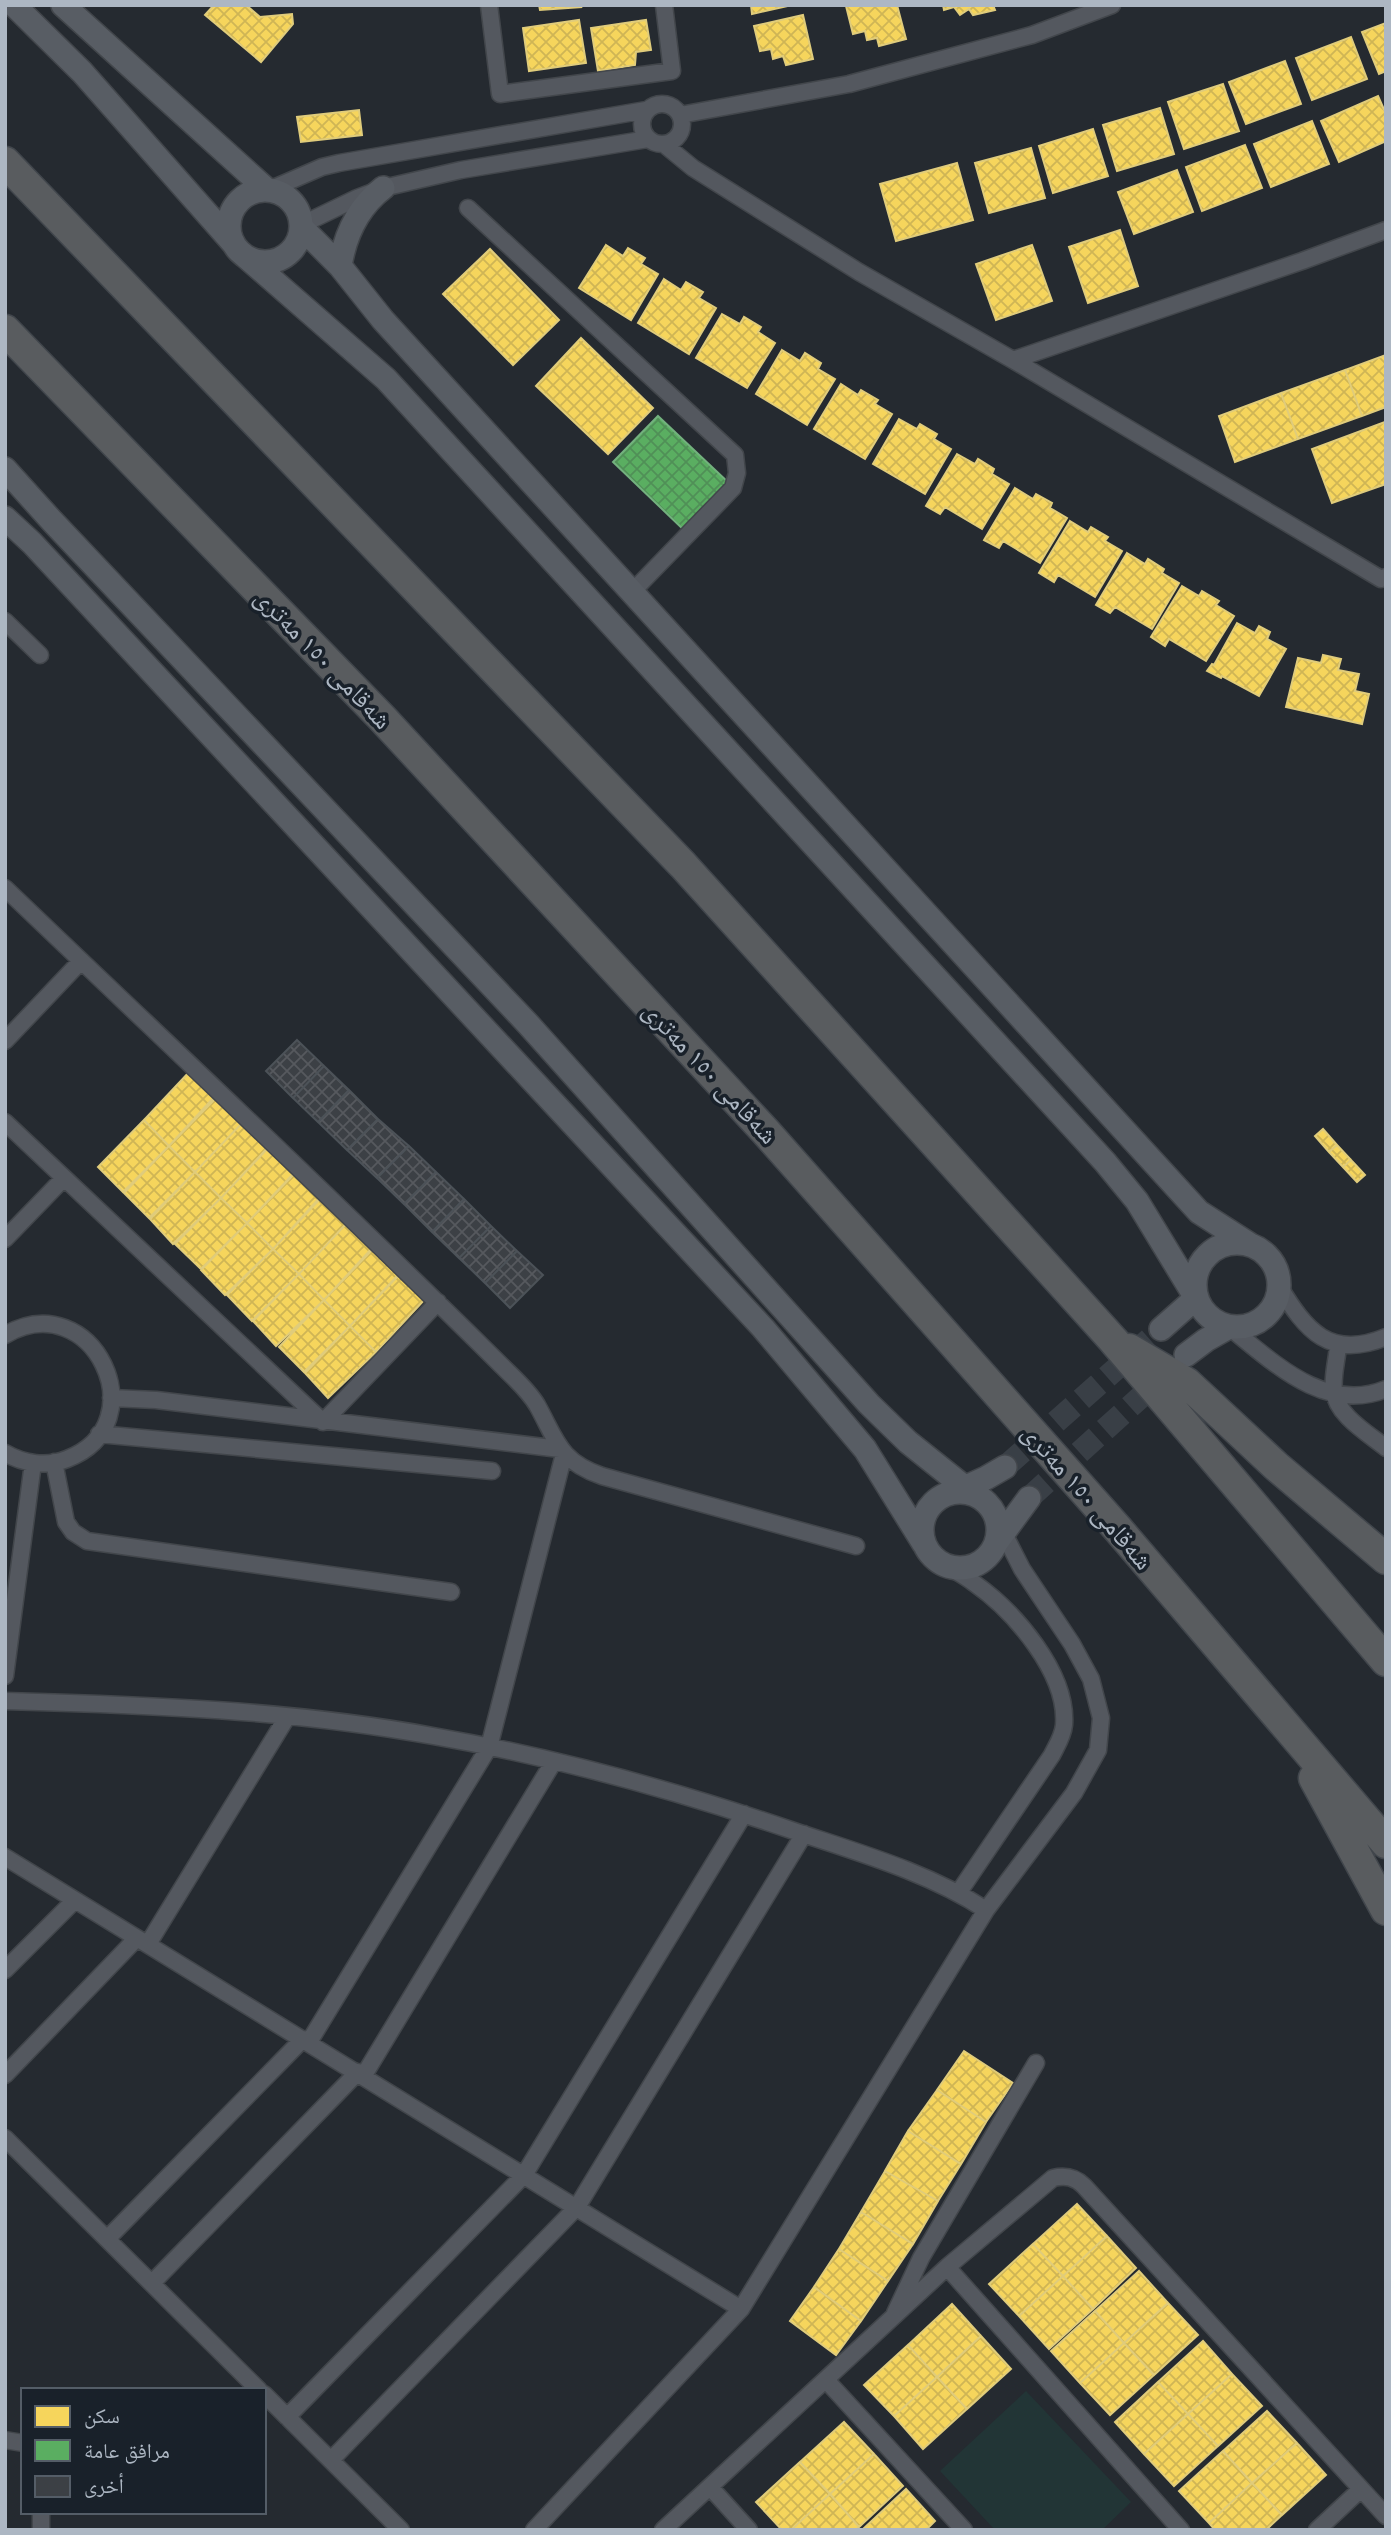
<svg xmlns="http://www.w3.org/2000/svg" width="1391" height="2535" font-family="Mulish,'Noto Naskh Arabic',sans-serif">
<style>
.green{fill:#223536}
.homes{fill:url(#homes-cross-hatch);stroke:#e0cc7b;stroke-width:2}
.public{fill:url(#public-cross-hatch);stroke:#73b17e;stroke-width:2}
.building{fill:url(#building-cross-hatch);stroke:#4c5258;stroke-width:2}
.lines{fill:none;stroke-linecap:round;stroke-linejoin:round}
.secondary-tunnel{stroke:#393f46;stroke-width:23;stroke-dasharray:23 11;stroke-linecap:butt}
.street-casing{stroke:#42464b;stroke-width:19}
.secondary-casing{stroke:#42464b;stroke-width:26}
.highway-casing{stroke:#41464c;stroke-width:33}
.street{stroke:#54585f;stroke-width:16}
.secondary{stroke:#585d64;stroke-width:23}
.highway{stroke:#595c5f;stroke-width:30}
.labels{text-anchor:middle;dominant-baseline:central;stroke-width:7;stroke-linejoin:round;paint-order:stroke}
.street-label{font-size:26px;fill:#adb7c3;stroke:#19212a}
</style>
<defs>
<pattern id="homes-cross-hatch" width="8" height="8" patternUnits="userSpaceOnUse" patternTransform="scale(1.75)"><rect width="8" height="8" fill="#f6d55c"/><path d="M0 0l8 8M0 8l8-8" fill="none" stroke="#cfb555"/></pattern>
<pattern id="public-cross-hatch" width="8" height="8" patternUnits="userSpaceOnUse" patternTransform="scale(1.75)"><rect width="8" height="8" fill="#5aae61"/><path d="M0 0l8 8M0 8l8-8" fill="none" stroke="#509057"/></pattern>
<pattern id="building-cross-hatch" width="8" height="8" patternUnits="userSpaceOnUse" patternTransform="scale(1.75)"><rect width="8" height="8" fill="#3c4045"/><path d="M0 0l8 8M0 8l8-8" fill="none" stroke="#56595e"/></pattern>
</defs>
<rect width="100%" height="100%" fill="#252a30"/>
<path class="green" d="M1026 2391 1131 2502 1102 2530H995L940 2471Z"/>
<path class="homes" d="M214 5H246L260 17 292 14 293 24 261 62 205 15Z
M539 5H580L581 7 540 10Z
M751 5H792L752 14Z
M897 5 906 39 879 46 877 38 867 40 865 31 853 34 846 6Z
M943 5H993L995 10 973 15 969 9 960 15 954 7 944 10Z
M803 15 813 59 786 65 783 56 773 59 771 49 760 51 754 26Z
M579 20 586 63 529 71 523 28Z
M646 20 651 50 636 52 635 65 598 71 591 28Z
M1386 23V71L1379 74 1362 32Z
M1351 37 1367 79 1312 100 1296 58Z
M1285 61 1301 104 1246 124 1229 82Z
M1223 84 1239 131 1184 149 1168 102Z
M1378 96 1386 114V141L1339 162 1321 121Z
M1160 108 1174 154 1117 171 1103 125Z
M359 110 362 135 301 142 297 117Z
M1312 121 1329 164 1271 187 1254 144Z
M1093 129 1108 176 1053 193 1039 146Z
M1245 145 1262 188 1202 211 1186 167Z
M1031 148 1045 198 989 213 975 163Z
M957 163 973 220 896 241 880 184Z
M1177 170 1193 212 1134 234 1118 192Z
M1120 230 1138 286 1088 303 1069 247Z
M606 245 623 256 628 248 645 258 641 264 658 274 631 320 579 288Z
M1032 245 1052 301 996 320 976 264Z
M490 249 559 320 513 365 443 294Z
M664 279 681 290 686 282 703 292 699 298 716 308 689 354 638 323Z
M722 314 740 324 744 317 761 327 758 332 775 343 747 388 696 358Z
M581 338 653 408 608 454 536 386Z
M782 350 800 361 805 353 821 363 818 369 835 379 807 425 756 394Z
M1386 355V407L1362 416 1345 370Z
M1345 370 1362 416 1298 439 1281 393Z
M841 384 858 395 861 390 878 400 875 404 892 414 865 459 814 429Z
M1281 393 1298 439 1235 462 1219 416Z
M899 419 917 429 920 424 937 434 934 439 951 449 925 494 873 464Z
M1385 422 1386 484 1332 503 1312 449Z
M957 454 975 464 978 459 994 469 992 474 1009 484 982 529 945 507 940 514 926 506Z
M1015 488 1033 499 1036 494 1052 503 1050 508 1067 518 1040 563 1003 541 999 548 984 540Z
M1070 521 1088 532 1091 527 1108 537 1105 541 1122 551 1095 597 1058 575 1054 582 1039 573Z
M1127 553 1145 564 1148 559 1164 569 1162 573 1179 583 1152 629 1115 607 1110 613 1096 605Z
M1182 586 1199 596 1202 591 1219 601 1216 605 1234 616 1206 661 1169 639 1165 646 1151 637Z
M1237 623 1255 633 1259 626 1270 632 1267 639 1286 649 1259 696 1222 676 1221 678 1207 671 1212 664 1214 665Z
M1323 655 1341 659 1338 670 1359 674 1355 691 1369 694 1362 724 1286 707 1298 658 1321 663Z
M192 1069 217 1094 169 1146 144 1120Z
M218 1096 244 1121 195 1172 169 1146Z
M144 1120 169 1146 123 1192 98 1167Z
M244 1121 271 1144 221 1198 195 1172Z
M1323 1129 1337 1145 1329 1152 1315 1136Z
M1337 1145 1351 1160 1343 1167 1329 1152Z
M169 1146 195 1172 149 1218 124 1193Z
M269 1147 295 1172 247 1223 221 1198Z
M1351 1160 1365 1175 1357 1182 1343 1167Z
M195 1172 221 1198 173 1244 150 1219Z
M296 1172 322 1195 273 1249 247 1223Z
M221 1198 247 1223 201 1269 175 1244Z
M321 1198 347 1223 299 1274 273 1249Z
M247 1223 273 1249 225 1295 201 1270Z
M347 1223 374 1246 324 1300 299 1274Z
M273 1249 299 1274 252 1321 227 1295Z
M373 1249 398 1275 350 1326 324 1300Z
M299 1274 324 1300 276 1346 253 1321Z
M399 1275 426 1298 376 1352 350 1326Z
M324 1300 350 1326 304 1372 279 1347Z
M350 1326 376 1352 328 1398 305 1373Z
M964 2051 1013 2083 986 2122 937 2090Z
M937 2090 986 2122 961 2164 908 2131Z
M908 2131 961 2164 938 2201 885 2171Z
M885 2171 938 2201 913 2244 861 2212Z
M1077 2204 1107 2236 1063 2276 1033 2244Z
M861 2212 913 2244 888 2281 839 2249Z
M1107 2236 1136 2268 1093 2309 1063 2276Z
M1033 2244 1063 2276 1019 2316 989 2284Z
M839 2249 888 2281 861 2321 814 2287Z
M1139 2271 1168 2303 1124 2343 1095 2311Z
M1063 2276 1093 2309 1049 2349 1019 2316Z
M814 2287 861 2321 836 2355 790 2321Z
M1168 2303 1198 2335 1154 2375 1124 2343Z
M952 2304 981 2336 937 2377 908 2345Z
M1095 2311 1124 2343 1080 2383 1051 2351Z
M981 2336 1011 2369 967 2409 937 2377Z
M1203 2341 1232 2374 1188 2414 1158 2382Z
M1124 2343 1154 2375 1110 2415 1080 2383Z
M908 2345 937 2377 894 2416 864 2385Z
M1232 2374 1262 2406 1218 2446 1188 2414Z
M937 2377 967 2409 923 2449 894 2416Z
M1158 2382 1188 2414 1144 2454 1115 2422Z
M1267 2411 1297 2443 1252 2483 1223 2451Z
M1188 2414 1218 2446 1174 2486 1144 2454Z
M844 2422 874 2454 830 2494 800 2462Z
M1297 2443 1326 2475 1282 2515 1252 2483Z
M1223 2451 1252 2483 1209 2523 1179 2491Z
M874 2454 903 2486 859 2527 830 2494Z
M800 2462 830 2494 791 2530H782L756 2502Z
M1252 2483 1282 2515 1266 2530H1215L1209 2523Z
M906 2489 935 2521 926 2530H862Z
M830 2494 859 2527 856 2530H791Z"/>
<path class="public" d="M658 416 730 484 685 531 613 462Z"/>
<path class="building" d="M297 1040 324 1066 293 1098 266 1071Z
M324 1066 349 1090 318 1122 293 1098Z
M349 1090 378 1119 347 1150 318 1122Z
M378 1119 409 1146 377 1178 347 1150Z
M409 1146 436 1172 404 1204 377 1178Z
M436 1172 464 1199 432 1232 404 1204Z
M464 1199 491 1226 459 1258 432 1232Z
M491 1226 517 1251 485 1283 459 1258Z
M517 1251 543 1275 510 1308 485 1283Z"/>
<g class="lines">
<path class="secondary-tunnel" d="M1005 1467 1161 1329
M1029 1498 1164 1376"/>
<g class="street-casing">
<path id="street" d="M489 5 500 94 672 71 664 5
M642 124a20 20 0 1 1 40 0a20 20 0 1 1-40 0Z
M680 115 849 84 1032 35 1112 5
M665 145 693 168 859 272 1013 360 1381 579 1386 577
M269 190 322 167 339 163 646 110
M468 208 735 455 737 473 733 488 632 592
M301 225 357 198 383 188 461 170 648 139
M1013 360 1302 261 1386 230
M5 621 40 655
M5 888C171 1047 339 1204 502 1366 514 1378 528 1390 537 1405 557 1441 559 1461 602 1476L856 1546
M5 1041 81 961
M5 1122 323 1422 438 1302
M5 1239 64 1178
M1279 1286C1306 1331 1330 1360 1386 1337
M1229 1327C1273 1362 1325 1414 1386 1389
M5 1335C93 1284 159 1424 67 1459 47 1467 24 1464 5 1453
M1338 1346C1337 1360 1332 1377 1334 1391 1336 1415 1369 1434 1386 1448
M111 1398 156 1400 560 1449
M99 1434 492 1471
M54 1462 66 1522 73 1532 87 1541 451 1592
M942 1563C953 1570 964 1575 974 1583 1014 1611 1068 1673 1064 1725 1063 1736 1057 1745 1052 1755L959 1892
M5 1676 33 1463
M5 1701C147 1705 292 1710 433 1736 554 1757 674 1790 791 1830 856 1852 928 1872 986 1910
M5 1857 741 2309
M148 1944 287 1717
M5 1970 75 1900
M309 2042 489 1747 564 1454
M5 2075 137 1938
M364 2075 554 1761
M5 2138 259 2390
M107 2239 303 2039
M947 2267 1181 2530
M152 2283 358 2072
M895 2313 921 2258 1036 2063
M826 2380 964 2530
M264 2394 401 2530
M287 2417 524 2175 744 1814
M5 2440 23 2443
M331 2460 577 2207 804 1834
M710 2487 749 2530
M41 2512V2530
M534 2530 741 2309 986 1910 1074 1793 1098 1750 1101 1718 1091 1679 1072 1644 1022 1569 997 1520
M663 2530 947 2267 1053 2178C1066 2175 1075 2177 1084 2186L1386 2516
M1317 2530 1361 2489"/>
</g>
<g class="secondary-casing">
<path id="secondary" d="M14 5 82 72 233 243
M63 5 267 190
M229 226a36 36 0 1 1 72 0a36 36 0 1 1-72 0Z
M301 227 340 266 383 320 1199 1212 1249 1244
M245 256 386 379 1105 1162 1137 1201 1196 1298 1161 1329
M340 266C345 235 357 208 383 188
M5 469 52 521 528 1024 869 1404 908 1442 973 1494
M5 518 32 543 763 1328 865 1449 924 1544
M1195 1285a42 42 0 1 1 84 0a42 42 0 1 1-84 0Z
M1186 1355 1206 1340 1229 1327
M955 1492 986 1478 1005 1467
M922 1530a38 38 0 1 1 76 0a38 38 0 1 1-76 0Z
M996 1543 1029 1498"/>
</g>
<g class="highway-casing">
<path id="highway" d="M5 162 683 865 1113 1340 1386 1661
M5 330 382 718 765 1131 1117 1528 1386 1843
M1129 1349 1187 1383 1276 1466 1386 1559
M1314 1778 1386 1910"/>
</g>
<use href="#street" class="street"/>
<use href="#secondary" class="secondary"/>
<use href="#highway" class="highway"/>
</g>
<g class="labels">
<g class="street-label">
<text transform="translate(324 658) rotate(46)">شەقامی ١٥٠ مەتری</text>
<text transform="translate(711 1072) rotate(47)">شەقامی ١٥٠ مەتری</text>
<text transform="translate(1088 1496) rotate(49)">شەقامی ١٥٠ مەتری</text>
</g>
</g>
<rect width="1391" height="2535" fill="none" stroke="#adb7c3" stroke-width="14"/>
<rect x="21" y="2388" width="245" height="126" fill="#19212a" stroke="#545d67" stroke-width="2"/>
<rect x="35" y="2406" width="35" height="21" fill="#f6d55c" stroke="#545d67" stroke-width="2"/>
<text x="84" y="2423" font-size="21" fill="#adb7c3">سكن</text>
<rect x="35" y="2440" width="35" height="21" fill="#5aae61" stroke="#545d67" stroke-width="2"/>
<text x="84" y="2458" font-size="21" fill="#adb7c3">مرافق عامة</text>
<rect x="35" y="2476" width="35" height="21" fill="#3c4045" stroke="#545d67" stroke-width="2"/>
<text x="84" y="2493" font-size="21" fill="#adb7c3">أخرى</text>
</svg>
